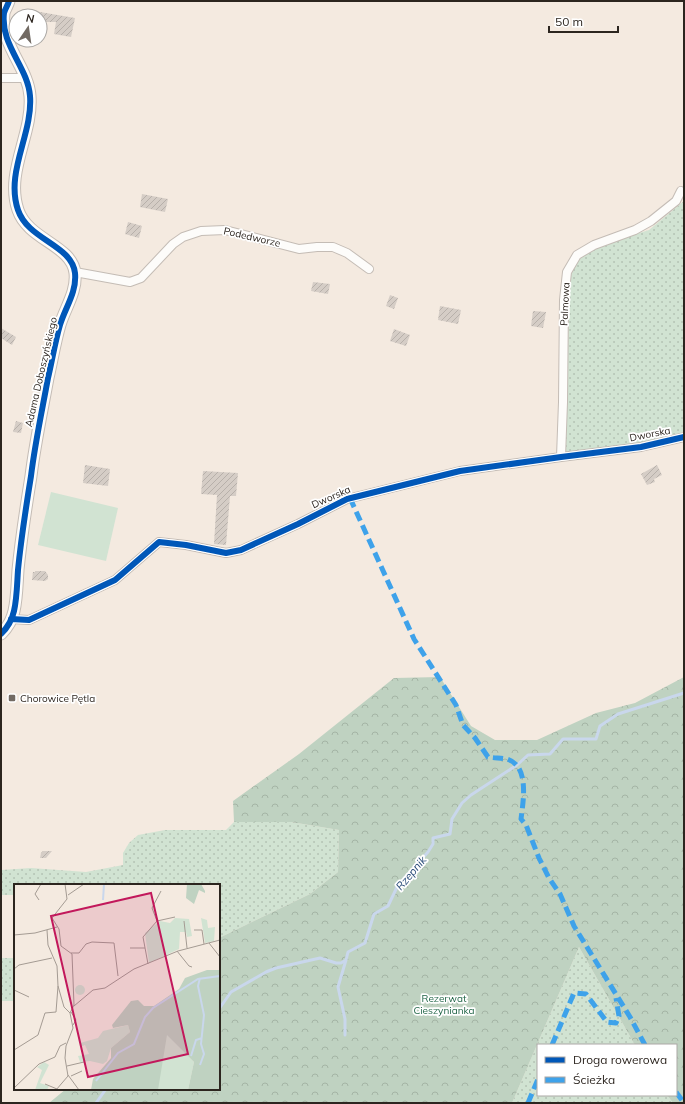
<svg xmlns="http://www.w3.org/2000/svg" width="685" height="1104" font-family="Mulish,sans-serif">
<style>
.green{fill:url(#green-dots)}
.forest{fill:url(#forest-crowns)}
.pitch{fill:#d1e3d2}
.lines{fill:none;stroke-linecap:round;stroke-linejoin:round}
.stream{stroke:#c9d7ec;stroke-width:3}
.building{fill:url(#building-hatch)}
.street-casing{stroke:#c4bcb5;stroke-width:10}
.secondary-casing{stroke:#c4bcb5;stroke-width:13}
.street{stroke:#fdfcfa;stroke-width:8}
.secondary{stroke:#fdfcfa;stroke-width:11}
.quiet{stroke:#3ea2ea;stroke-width:5;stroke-dasharray:10 5;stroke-linecap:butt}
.cycleway-casing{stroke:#fff;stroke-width:8}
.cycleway{stroke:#0057b8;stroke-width:6}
.poi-dot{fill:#726a63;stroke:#fff;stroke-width:1.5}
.labels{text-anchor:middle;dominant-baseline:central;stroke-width:3.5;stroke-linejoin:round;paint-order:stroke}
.street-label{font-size:10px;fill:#2c251f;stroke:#fff}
.poi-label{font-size:10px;fill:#2c251f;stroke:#fff;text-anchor:start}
.park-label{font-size:10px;fill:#206547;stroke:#fff}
.water-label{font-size:11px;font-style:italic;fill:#2b4d7a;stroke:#fff}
.inset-river{fill:none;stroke:#c9d7ec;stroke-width:2}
.inset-road{fill:none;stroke:#a49b93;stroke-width:1}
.view{fill:#c2185b;fill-opacity:0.15;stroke:#c2185b;stroke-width:2}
.inset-edge{fill:none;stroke:#2c251f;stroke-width:2}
</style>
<defs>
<pattern id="green-dots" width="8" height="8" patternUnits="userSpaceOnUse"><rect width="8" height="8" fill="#d1e3d2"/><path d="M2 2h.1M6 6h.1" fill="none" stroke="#b4c3b4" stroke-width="1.8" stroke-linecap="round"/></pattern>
<pattern id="forest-crowns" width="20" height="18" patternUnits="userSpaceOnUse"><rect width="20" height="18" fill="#bfd2c1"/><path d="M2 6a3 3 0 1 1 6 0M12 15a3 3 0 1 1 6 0" fill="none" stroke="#a4b4a5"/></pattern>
<pattern id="building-hatch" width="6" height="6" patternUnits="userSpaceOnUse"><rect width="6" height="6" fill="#d5cdc6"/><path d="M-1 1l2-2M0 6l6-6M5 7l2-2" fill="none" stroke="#b7b0aa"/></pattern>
</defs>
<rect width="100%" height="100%" fill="#f4eae0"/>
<path class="green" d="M684 201V432L623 447 567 453 564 449 570 279 574 265 586 252 607 243 649 230Z
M234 822H291L339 830 338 872 310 894 219 938V885H15V895H1V870L31 868 86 872 123 865V853L129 843 138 835 165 830H226Z
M579 947 635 1045H538V1095H667L673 1103H512Z
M1 958H15V1001H1Z"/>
<path class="forest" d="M440 677 471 726 495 740H537L596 713 635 703 684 677V1103H673L667 1095H676V1045H635L579 947 512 1103H49L66 1089H219V938L310 894 338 872 339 830 291 822H234L233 801 299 754 394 678Z"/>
<path class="pitch" d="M51 492 118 508 106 561 38 545Z"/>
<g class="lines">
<path class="stream" d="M219 1009 231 992 266 972 276 968 320 958 336 963H341L346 960 348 952 365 943 374 914 388 906 398 885 428 852 433 844V838L450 834 452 819 462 803 471 795 517 765 528 755 550 754 563 739H596L600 726 618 714 684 693
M345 1035V1019L338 987 346 960
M96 1103 106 1089"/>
</g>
<path class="building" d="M40 12 75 18 71 37 54 34 56 22H40Z
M142 194 168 199 165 212 140 207Z
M128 222 142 226 139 238 125 234Z
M313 282 330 284 328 294 311 291Z
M390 295 398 298 394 309 386 306Z
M440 306 461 310 458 324 438 320Z
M533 311 546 312 543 328 531 326Z
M1 328 16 337 12 345 1 338Z
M394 329 410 335 406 346 390 341Z
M16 421 23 423 21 433 13 432Z
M85 465 110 469 108 486 83 483Z
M657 465 662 475 654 479 655 482 647 485 641 474Z
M203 471 238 473 236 496H230L226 545 214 544 217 495 201 494Z
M35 571H45L48 575V579L45 581 32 580 33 572H35Z
M43 851H52L46 858H40L41 853Z"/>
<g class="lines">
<g class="street-casing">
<path id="street" d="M1 78H25
M75 272 130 282 141 278 173 244 183 237 201 231 225 230 299 249 317 247H333L347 253 369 269
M561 457 563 402 564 300 567 272 577 255 594 245 635 230 651 221 676 201 681 191
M11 619 29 620 115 580 159 542 186 545 226 553 241 550 298 524 347 499 460 471 561 457 641 447 684 437"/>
</g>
<g class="secondary-casing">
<path id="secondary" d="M1 634C7 628 12 620 14 611 17 598 17 584 18 570 21 539 26 507 31 476 35 443 42 411 48 378 52 361 55 342 60 325 65 308 77 292 75 273 72 245 28 240 18 210 5 172 33 134 30 96 28 67 0 45 4 13 5 9 8 5 9 1"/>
</g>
<use href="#street" class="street"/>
<use href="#secondary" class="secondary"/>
<path class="quiet" d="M350 498 414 639 456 705 463 725 475 738 488 757C494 758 501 758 507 759 530 766 523 802 521 819L526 825 539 858 549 878 560 894 574 926 630 1017 645 1045
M552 1045 574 993 586 994 607 1022 616 1023 619 1016 616 998
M676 1092 684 1103
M528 1103 538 1079"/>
<g class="cycleway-casing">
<path id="cycleway" d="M11 619 29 620 115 580 159 542 186 545 226 553 241 550 298 524 347 499 460 471 561 457 641 447 684 437
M1 634C7 628 12 620 14 611 17 598 17 584 18 570 21 539 26 507 31 476 35 443 42 411 48 378 52 361 55 342 60 325 65 308 77 292 75 273 72 245 28 240 18 210 5 172 33 134 30 96 28 67 0 45 4 13 5 9 8 5 9 1"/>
</g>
<use href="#cycleway" class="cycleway"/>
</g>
<rect class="poi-dot" x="8" y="694" width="8" height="8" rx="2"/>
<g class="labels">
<g class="street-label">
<text transform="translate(252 237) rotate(13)">Podedworze</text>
<text transform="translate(565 304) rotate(-87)">Palmowa</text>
<text transform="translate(41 372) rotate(-77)">Adama Doboszyńskiego</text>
<text transform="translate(650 434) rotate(-11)">Dworska</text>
<text transform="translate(331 497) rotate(-24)">Dworska</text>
</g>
<g class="poi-label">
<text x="20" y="698">Chorowice Pętla</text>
</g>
<g class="park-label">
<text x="444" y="998">Rezerwat<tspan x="444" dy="12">Cieszynianka</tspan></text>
</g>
<g class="water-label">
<text transform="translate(411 873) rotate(-50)">Rzepnik</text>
</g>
</g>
<g transform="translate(14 884)">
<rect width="206" height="206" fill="#f4eae0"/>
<path d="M161 34 175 35 178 52 173 53 172 48H166L165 65 135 79 131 49 146 37 156 39ZM187 34 193 36 194 44 201 43 200 57 191 59ZM114 141 116 148 97 164 93 177 89 180 76 177 66 178 64 172 75 170 71 161 66 163V159L84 154 89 147ZM153 150 180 178 174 206H82ZM30 178 35 181 26 199 35 202 33 206H21L28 186 23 183Z" fill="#d1e3d2"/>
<path d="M173 0H187L191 7V9L185 6 180 20 172 14ZM193 86H206V206H174L180 178 153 151 144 206H77L79 195 97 174V164L116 148 114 141 99 144 98 141 117 117 124 116 130 122H140L165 105 171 94Z" fill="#bfd2c1"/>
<path d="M61 106a5 5 0 1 1 10 0a5 5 0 1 1-10 0Z" fill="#d1e3d2"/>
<path class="inset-river" d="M89 16 90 0M186 94 184 102 190 131 187 160 190 170 186 181M177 172 182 156 188 154M82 197 104 169 120 160 131 133 139 124 184 95 206 92"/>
<path class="inset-road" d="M54 11 70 0M25 16 21 10 27 0M143 37 138 24 147 7M143 37 161 33M170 37 173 64M33 46 34 61 43 82 44 102 50 123 56 129M180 46H188L190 60M0 51 21 49 43 43M195 59 206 73M116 64H131M163 67 175 82 178 83M57 69H65L72 60 78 58 100 59 104 92M134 80 129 53 143 37M0 85 5 81 38 74M0 106 15 113M60 122 79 106 91 104 120 85 164 67 206 56M57 128 62 136 59 141M0 166 24 151 31 129 42 128 44 102M53 182 70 178M54 191 65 206M57 192 68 187M31 200 43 205M0 204 25 180 41 173 46 162 52 159M42 206 54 192 51 174 52 162 59 144 56 129 60 121 58 70 47 62 45 45 38 34 53 15 51 0"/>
<path class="view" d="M137 9 174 170 74 193 37 32Z"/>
<rect width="206" height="206" class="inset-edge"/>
</g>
<rect width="685" height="1104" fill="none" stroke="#2c251f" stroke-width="4"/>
<rect x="537" y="1044" width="140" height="52" fill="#ffffff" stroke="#aba8a5"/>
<rect x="545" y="1057" width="20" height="6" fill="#0057b8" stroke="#aba8a5"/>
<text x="573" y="1064" font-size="12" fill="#2c251f">Droga rowerowa</text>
<rect x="545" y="1077" width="20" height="6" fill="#3ea2ea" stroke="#aba8a5"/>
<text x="573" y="1084" font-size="12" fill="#2c251f">Ścieżka</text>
<g transform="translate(28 28) rotate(13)"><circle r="19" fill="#ffffff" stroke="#aba8a5"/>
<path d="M0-3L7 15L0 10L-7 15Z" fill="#726a63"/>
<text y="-6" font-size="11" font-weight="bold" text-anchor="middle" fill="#2c251f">N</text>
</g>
<path d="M549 26v6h69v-6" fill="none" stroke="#2c251f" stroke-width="2"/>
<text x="555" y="26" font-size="12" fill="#2c251f" stroke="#ffffff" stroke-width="3" paint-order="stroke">50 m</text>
</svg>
